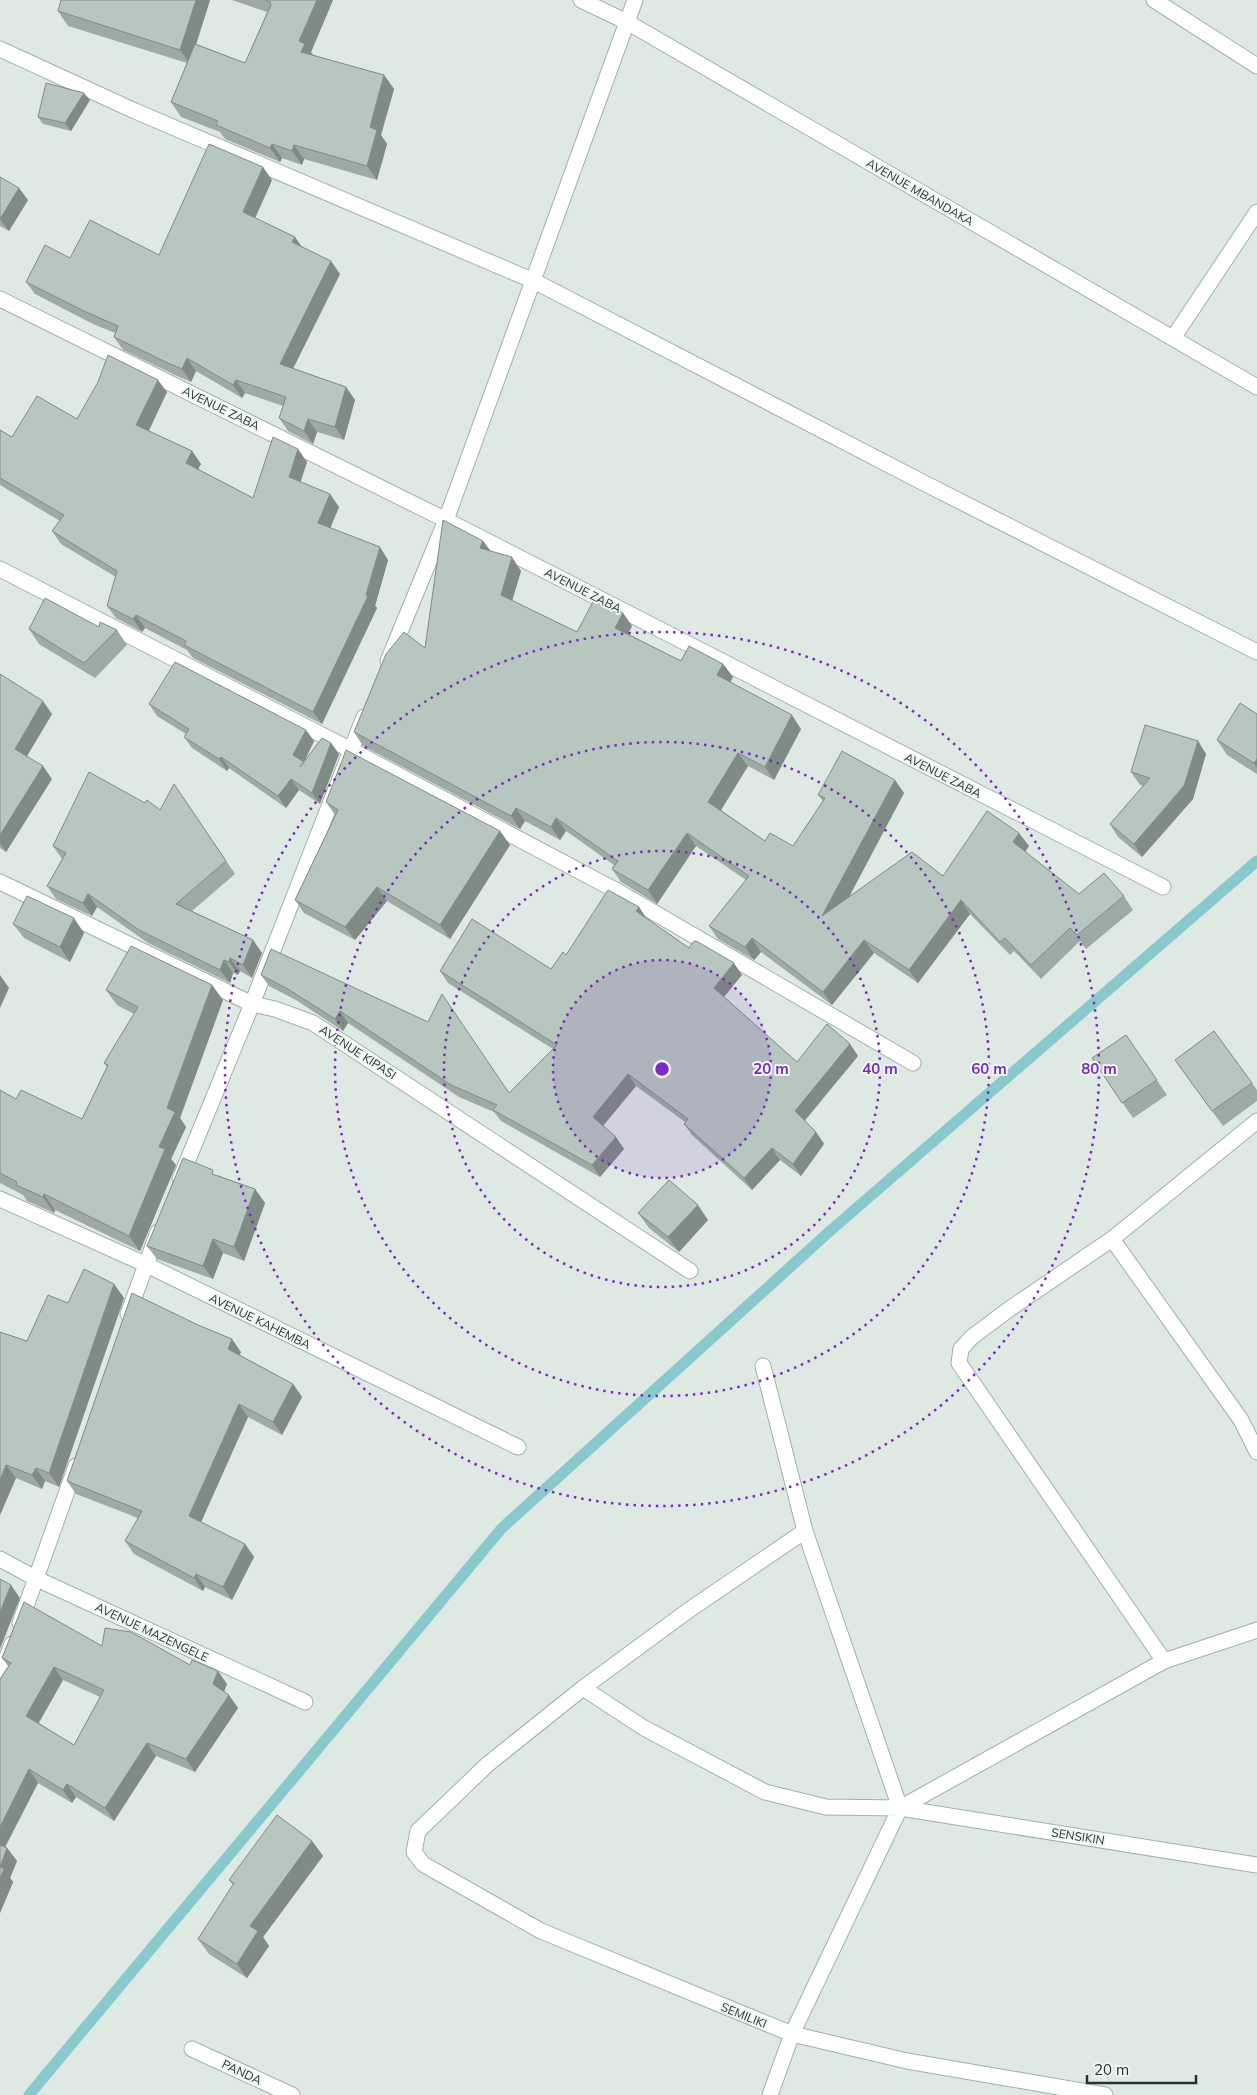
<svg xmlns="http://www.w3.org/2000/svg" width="1257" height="2095" font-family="Mulish,sans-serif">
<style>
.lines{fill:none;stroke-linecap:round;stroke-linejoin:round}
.stream{stroke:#89c8cd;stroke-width:11}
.lane-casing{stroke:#a2b0aa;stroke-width:17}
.street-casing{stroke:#a2b0aa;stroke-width:17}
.lane{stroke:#fff;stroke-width:15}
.street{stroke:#fff;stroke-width:15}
.wall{fill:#9daba4;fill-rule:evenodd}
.shaded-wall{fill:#808b86}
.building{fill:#b7c7bf;stroke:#808b86;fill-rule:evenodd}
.ring{fill:none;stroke:#7b2cbf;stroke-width:2.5;stroke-dasharray:2.5 5}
.labels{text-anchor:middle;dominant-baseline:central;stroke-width:4;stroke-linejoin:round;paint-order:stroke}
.street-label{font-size:12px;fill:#213830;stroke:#eff6f2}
.centre{fill:#7b2cbf;stroke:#eff6f2;stroke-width:2.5}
.ring-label{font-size:15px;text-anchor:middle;font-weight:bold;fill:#7b2cbf;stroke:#eff6f2;stroke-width:4;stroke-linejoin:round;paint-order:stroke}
</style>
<rect width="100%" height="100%" fill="#dfe9e4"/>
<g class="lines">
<path class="stream" d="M29 2095 502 1528 830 1231 1257 861"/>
<g class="lane-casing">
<path id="lane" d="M900 1808 1164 1661 1257 1630"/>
</g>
<g class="street-casing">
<path id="street" d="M581 0 627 22 1257 387
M1154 0 1257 66
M0 49 135 111 534 281 924 483 1257 652
M0 299 446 520 1163 887
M1173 338 1257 212
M0 569 351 750 617 891 913 1063
M388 661 446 520 635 0
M0 882 252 1004 275 1009 313 1023 690 1271
M180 1179 252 1004 364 717
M0 1199 145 1264 518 1447
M1112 1239 1241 1420 1257 1452
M128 1314 158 1232
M763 1366 805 1531 900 1808 792 2034 770 2095
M805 1531 689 1610 583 1688 488 1764 418 1831 414 1852 423 1864 541 1931 792 2034 907 2061 1105 2095
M0 1559 37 1579 305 1702
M20 1623 76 1466
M1164 1661 959 1363 961 1349 972 1337 1008 1310 1112 1239 1257 1121
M0 1675 12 1644
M583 1688 644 1728 765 1792 826 1807 900 1808 1257 1865
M192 2049 292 2095"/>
</g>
<use href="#lane" class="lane"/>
<use href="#street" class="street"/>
</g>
<path class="wall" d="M61 0H210L196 44 245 63 267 12 232 0H333L311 52 313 55 384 75 394 89 381 135 387 144 377 180 304 159 302 165 282 158 280 162 225 139 220 132 181 117 171 102 187 63 68 26 58 11Z
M90 100 71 131 43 124 38 117Z
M0 177 28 200 9 231 0 226Z
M272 180 255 218 295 237 301 246 340 274 293 368 346 387 355 400 344 440 317 432 313 444 288 431 279 418 283 406 245 393 242 398 196 371 191 382 175 375 123 350 114 337 115 333 93 324 35 294 26 282 70 258 159 255Z
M167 392 149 431 192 451 201 464 198 469 253 498 307 462 300 482 330 494 339 507 330 528 388 560 375 606 377 608 322 724 193 658 187 650 145 628 142 632 116 618 107 606 116 577 61 544 52 531 60 521 0 485V430L12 437 77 419Z
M483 541 490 551 521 571 512 601 577 632 623 613 632 626 628 634 681 661 723 664 733 677 730 682 801 729 774 780 748 766 721 810 765 841 793 846 823 801 818 795 904 793 849 897 943 876 1029 846 1025 852 1079 894 1124 896 1133 910 1086 949 1080 941 1041 979 1014 951 1010 955 970 914 918 983 874 953 832 1005 761 952 754 960 718 939 709 926 746 880 696 846 657 904 621 882 612 869 614 865 566 831 560 840 525 821 520 829 363 746 354 732 425 648Z
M99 627 117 630 127 645 95 678 39 644 29 629Z
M0 674 52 714 27 756 52 779 6 852 0 848Z
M149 704 306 730 314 741 304 762 331 743 339 754 320 804 299 790 286 808 229 768 227 771 192 748 184 737 186 734 157 716Z
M1257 714V774L1227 755 1217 740Z
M1198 741 1206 754 1193 799 1142 857 1118 837 1110 824 1143 786 1140 785 1131 772Z
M183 797 235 874 192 911 253 940 262 953 252 978 240 971 238 975 233 973 230 983 148 943 97 907 92 916 56 899 47 886 62 859 53 846 160 810Z
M326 802 500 831 510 845 450 939 387 901 355 940 304 913 295 900 335 815Z
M639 907 645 917 689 948 742 975 724 997 797 1062 850 1044 858 1056 805 1121 816 1132 824 1144 801 1176 780 1160 752 1190 692 1135 684 1124 685 1122 636 1086 603 1126 624 1149 600 1177 501 1121 494 1112 459 1097 348 1023 343 1031 296 1000 269 986 261 975 271 949 509 1093 553 1049 448 983 440 971 551 969 566 955Z
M13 924 84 933 70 962 24 938Z
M106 990 223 1000 180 1118 186 1127 171 1159 176 1165 140 1251 55 1210 54 1213 27 1201 23 1195 0 1183V1090L16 1099 82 1119 107 1067 104 1063 134 1014 117 1005Z
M1214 1031 1257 1090V1101L1223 1126 1175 1060Z
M1126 1035 1167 1095 1133 1118 1092 1058Z
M217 1175 255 1189 265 1203 244 1261 223 1253 213 1279 157 1259 147 1246Z
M638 1213 708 1220 679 1252 649 1228Z
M114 1284 124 1298 59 1487 45 1481 42 1489 16 1478 0 1515V1332L27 1341 68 1303Z
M241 1352 239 1355 293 1384 302 1397 282 1435 248 1417 201 1522 245 1544 254 1557 232 1600 205 1587 203 1591 134 1554 125 1541 138 1518 76 1494 67 1481Z
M102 1646 227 1684 224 1691 238 1708 195 1772 156 1756 114 1821 76 1797 72 1803 38 1783 5 1847 7 1848 17 1861 10 1878 13 1882 0 1913V1679L8 1666 2 1658ZM63 1680 100 1697 74 1745 39 1723Z
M312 1841 323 1856 263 1937 269 1946 247 1978 209 1954 198 1939 233 1885 229 1880Z"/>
<path class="shaded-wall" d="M196 0H210L190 64 180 50Z
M317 0H333L311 52 315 58 301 52 299 41Z
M384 75 394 89 381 135 387 144 377 180 367 166 370 127Z
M84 93 90 100 71 131 65 123Z
M272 144 282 158 280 162 270 148Z
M294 145 304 159 302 165 292 151Z
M263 167 272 180 252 225 243 212Z
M19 188 28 200 9 231 0 219Z
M295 237 304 250 292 242Z
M331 261 340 274 289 377 280 364Z
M187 358 196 371 191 382 182 369Z
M158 380 167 392 145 438 136 425Z
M236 380 245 393 242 398 233 385Z
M346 387 355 400 344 440 335 427Z
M308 419 317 432 313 444 304 431Z
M298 449 307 462 298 490 289 477Z
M192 451 201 464 195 475 186 463Z
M330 494 339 507 327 536 318 523Z
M483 541 493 554 480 548Z
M380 547 388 560 375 606 377 608 322 724 313 712 366 595Z
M512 557 521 571 510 608 501 595Z
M623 613 632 626 624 641 615 628Z
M136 615 145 628 142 632 133 619Z
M723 664 733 677 727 689 717 675Z
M43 701 52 714 24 761 15 749Z
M792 715 801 729 774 780 765 767Z
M306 730 314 741 304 762 293 755Z
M1198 741 1206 754 1193 799 1142 857 1134 844Z
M331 743 339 754 320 804 312 793Z
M738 753 748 766 718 815 708 802Z
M221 757 229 768 227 771 219 759Z
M1257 759V768L1254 763Z
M43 766 52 779 6 852 0 843V835Z
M291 779 299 790 286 808 278 796Z
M895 780 904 793 832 929 822 916Z
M516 808 525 821 520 829 511 816Z
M556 818 566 831 560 840 551 827Z
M500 831 510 845 450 939 440 925Z
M687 833 696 846 657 904 648 890Z
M1019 833 1029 846 1022 856 1013 842Z
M377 887 387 901 355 940 345 927Z
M88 894 97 907 92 916 83 903Z
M961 900 970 914 918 983 909 970Z
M639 907 647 919 636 911Z
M74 918 84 933 70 962 60 947Z
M752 938 761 952 754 960 745 947Z
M253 940 262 953 252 978 243 965Z
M864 940 874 953 832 1005 823 992Z
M230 958 240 971 238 975 229 962Z
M224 960 233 973 230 983 220 970Z
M734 963 742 975 722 999 714 988Z
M0 975 9 988 0 1008Z
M212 985 223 1000 180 1118 186 1127 171 1159 176 1165 140 1251 129 1236 159 1147 167 1108Z
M340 1011 348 1023 343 1031 335 1019Z
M850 1044 858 1056 803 1122 795 1111Z
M628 1074 636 1086 601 1128 593 1117Z
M816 1132 824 1144 801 1176 793 1164Z
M616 1137 624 1149 600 1177 592 1165Z
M772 1148 780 1160 752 1190 744 1178Z
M255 1189 265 1203 244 1261 234 1247Z
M44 1194 55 1210 54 1213 43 1197Z
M698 1205 708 1220 679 1252 668 1237Z
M213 1239 223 1253 213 1279 203 1266Z
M114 1284 124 1298 59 1487 49 1473Z
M232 1339 241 1352 237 1362 228 1349Z
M293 1384 302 1397 282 1435 273 1422Z
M239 1404 248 1417 198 1529 189 1516Z
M6 1465 16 1478 0 1515V1480Z
M36 1468 45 1481 42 1489 32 1475Z
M245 1544 254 1557 232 1600 223 1587Z
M196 1574 205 1587 203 1591 194 1578Z
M11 1585 20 1598 0 1649V1612Z
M54 1667 63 1680 35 1729 26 1716Z
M218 1671 227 1684 222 1697 213 1684Z
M229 1695 238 1708 195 1772 186 1759Z
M147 1743 156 1756 114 1821 105 1808Z
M29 1769 38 1783 1 1855 0 1853V1827Z
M67 1784 76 1797 72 1803 63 1790Z
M312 1841 323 1856 263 1937 269 1946 247 1978 237 1964 250 1926Z
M7 1848 17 1861 10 1878 13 1882 0 1913V1867Z"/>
<path class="building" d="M61 0H196L180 50 58 11Z
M265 0H317L299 41 305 44 301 52 384 75 370 127 377 130 367 166 294 145 292 151 272 144 270 148 216 125 218 121 171 102 195 44 245 63 271 5 270 2Z
M46 83 84 93 65 123 38 117Z
M209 144 263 167 243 212 295 237 292 242 331 261 280 364 346 387 335 427 308 419 304 431 279 418 286 397 236 380 233 385 187 358 182 369 166 362 114 337 118 326 84 311 26 282 45 245 70 258 90 220 159 255Z
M0 177 19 188 0 219Z
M108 355 158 380 136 425 192 451 186 463 253 498 273 437 298 449 289 477 330 494 318 523 380 547 366 595 368 596 313 712 184 645 186 641 136 615 133 619 107 606 117 571 52 531 64 515 0 478V430L12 437 37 396 77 419 98 382Z
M443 520 483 541 480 548 512 557 501 595 577 632 595 598 623 613 615 628 681 661 689 646 723 664 717 675 792 715 765 767 738 753 708 802 765 841 770 833 793 846 825 798 818 795 842 751 895 780 822 916 912 852 943 876 987 811 1019 833 1013 842 1079 894 1104 873 1124 896 1077 935 1070 928 1031 965 1005 938 1000 942 961 900 909 970 864 940 823 992 752 938 745 947 709 926 749 876 687 833 648 890 612 869 618 861 556 818 551 827 516 808 511 816 354 732 386 654 404 632 425 648Z
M45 598 99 627 100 622 117 630 84 663 29 629Z
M175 662 306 730 293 755 304 762 300 767 322 738 331 743 312 793 291 779 278 796 221 757 219 759 184 737 189 729 149 704Z
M0 674 43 701 15 749 43 766 0 835Z
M1240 703 1257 714V759L1254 763 1217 740Z
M1145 725 1198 741 1184 786 1134 844 1110 824 1150 778 1131 772Z
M346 750 500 831 440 925 377 887 345 927 295 900 338 810 326 802Z
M89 772 145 803 147 800 160 810 174 784 226 861 176 904 253 940 243 965 230 958 229 962 224 960 220 970 139 930 88 894 83 903 47 886 66 853 53 846Z
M608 890 639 907 636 911 689 948 694 941 698 942 734 963 714 988 797 1062 827 1024 850 1044 795 1111 816 1132 793 1164 772 1148 744 1178 684 1124 688 1119 628 1074 593 1117 616 1137 592 1165 493 1110 497 1105 451 1085 340 1011 335 1019 288 989 261 975 271 949 428 1022 442 994 509 1093 557 1045 440 971 472 919 551 969 563 952 566 955Z
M27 896 74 918 60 947 13 924Z
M131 946 212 985 167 1108 175 1112 159 1147 165 1149 129 1236 44 1194 43 1197 16 1185 17 1182 0 1173V1090L16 1099 21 1090 82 1119 108 1065 104 1063 138 1007 106 990Z
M1214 1031 1252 1083 1212 1111 1175 1060Z
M1126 1035 1157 1080 1122 1103 1092 1058Z
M183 1158 213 1170 212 1174 255 1189 234 1247 213 1239 203 1266 147 1246Z
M669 1180 698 1205 668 1237 638 1213Z
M84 1269 114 1284 49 1473 36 1468 32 1475 6 1465 0 1480V1332L27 1341 48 1295 68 1303Z
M132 1293 198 1325 232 1339 228 1349 293 1384 273 1422 239 1404 189 1516 245 1544 223 1587 196 1574 194 1578 125 1541 142 1511 67 1481Z
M0 1579 11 1585 0 1612Z
M24 1602 102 1646 105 1628 131 1632 190 1665 192 1660 218 1671 213 1684 229 1695 186 1759 147 1743 105 1808 67 1784 63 1790 29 1769 0 1827V1679L11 1663 2 1658ZM54 1667 104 1690 74 1745 26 1716Z
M277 1815 312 1841 250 1926 258 1931 237 1964 198 1939 234 1883 229 1880Z
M0 1845 7 1848 0 1867Z
M0 1867 4 1869 0 1879Z"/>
<circle cx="662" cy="1069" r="109" fill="#7b2cbf" fill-opacity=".12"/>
<g class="ring">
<circle cx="662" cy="1069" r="109"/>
<circle cx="662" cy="1069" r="218"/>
<circle cx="662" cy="1069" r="327"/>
<circle cx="662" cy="1069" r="437"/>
</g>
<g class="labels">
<g class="street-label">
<text transform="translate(920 192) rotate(30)">AVENUE MBANDAKA</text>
<text transform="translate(221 408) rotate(26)">AVENUE ZABA</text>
<text transform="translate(583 590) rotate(27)">AVENUE ZABA</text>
<text transform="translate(943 775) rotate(27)">AVENUE ZABA</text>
<text transform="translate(358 1052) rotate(33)">AVENUE KIPASI</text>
<text transform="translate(260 1321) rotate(26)">AVENUE KAHEMBA</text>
<text transform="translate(152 1632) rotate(25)">AVENUE MAZENGELE</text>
<text transform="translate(1078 1836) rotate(9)">SENSIKIN</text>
<text transform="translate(744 2015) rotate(22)">SEMILIKI</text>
<text transform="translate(242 2072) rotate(25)">PANDA</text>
</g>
</g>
<circle cx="662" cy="1069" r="8" class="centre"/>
<g class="ring-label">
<text x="771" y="1074">20 m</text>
<text x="880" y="1074">40 m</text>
<text x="989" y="1074">60 m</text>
<text x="1099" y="1074">80 m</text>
</g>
<path d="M1087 2075v8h109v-8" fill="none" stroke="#213830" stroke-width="2.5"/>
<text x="1094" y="2075" font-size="15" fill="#213830" stroke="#eff6f2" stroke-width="4" paint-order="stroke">20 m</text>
</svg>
